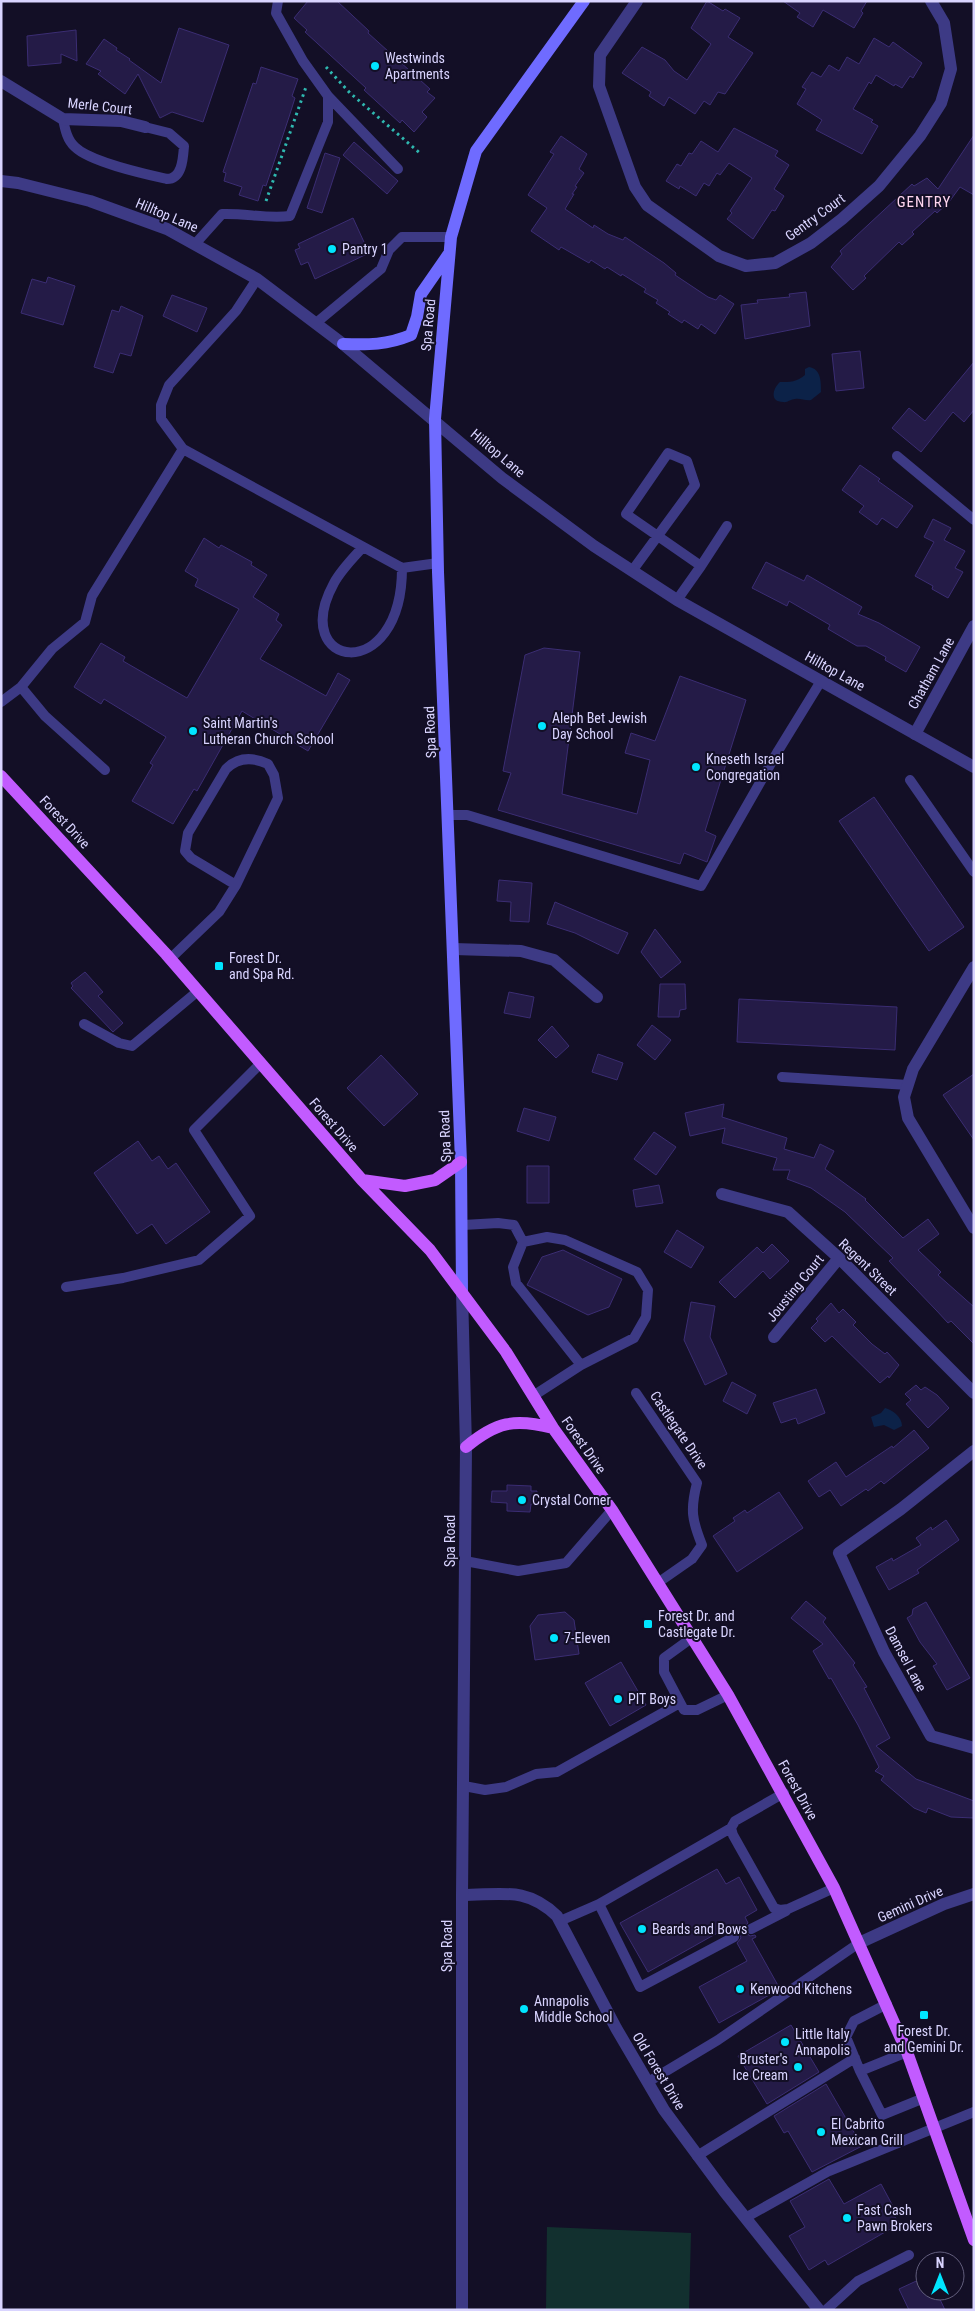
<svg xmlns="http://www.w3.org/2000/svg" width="975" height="2311" font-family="'Roboto Condensed',sans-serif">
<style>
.green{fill:#12302f}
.water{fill:#0c2248}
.building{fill:#241b47;stroke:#3b2d73}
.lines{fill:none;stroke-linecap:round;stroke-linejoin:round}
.path{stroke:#2fb8b0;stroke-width:3;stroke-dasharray:2.5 4;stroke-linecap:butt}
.service{stroke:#3d3a85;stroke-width:10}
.minor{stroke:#3d3a85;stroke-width:12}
.tertiary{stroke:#3d3a85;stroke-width:12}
.secondary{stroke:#6f6bff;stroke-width:12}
.primary{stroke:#c25bff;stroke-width:12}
.poi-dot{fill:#00e5ff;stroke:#130f26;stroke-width:2}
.labels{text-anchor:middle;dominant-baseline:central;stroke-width:4;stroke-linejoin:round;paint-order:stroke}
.poi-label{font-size:14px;fill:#d9d4ff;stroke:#130f26;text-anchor:start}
.street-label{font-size:14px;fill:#d9d4ff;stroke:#130f26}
.neighbourhood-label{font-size:15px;letter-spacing:1px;fill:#ffd6f0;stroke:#130f26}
</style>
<rect width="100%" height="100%" fill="#130f26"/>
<path class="green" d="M547 2227 691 2233 689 2310H546Z"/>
<path class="water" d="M809 367C821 369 821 381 821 392L811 400C806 401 800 398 795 399 791 399 787 403 783 402 769 402 773 388 780 382 790 382 797 382 805 375V369Z
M885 1408C893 1410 902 1417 902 1426L894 1430 884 1425 874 1427 871 1417 881 1413Z"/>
<path class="building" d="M308 1H337L369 31 368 33 430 89 427 92 435 98 422 112 427 117 414 132 402 120 400 123 364 90 366 88 305 32 307 30 294 18Z
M707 1 723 11 725 9 740 18 728 37 753 53 725 94 718 92 710 105 704 101 695 114 669 97 664 106 649 96 651 92 622 73 642 47 665 60 674 71 687 80 711 44 691 28Z
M783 1H867L861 11 863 13 854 28 823 10 813 27 797 17 800 13Z
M179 28 229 45 203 122 172 112 160 118 138 74 125 94 98 74 101 71 86 64 104 39 117 48 116 50 130 59 129 60 161 83Z
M76 30 77 61 61 54V63L28 66 27 36Z
M874 38 889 47 893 42 922 63 913 78 910 76 902 88 895 84 894 86 876 75 871 84 869 82 853 109 873 120 871 122 878 126 862 154 816 130 822 120 797 104 806 89 802 87 812 72 821 77 829 65 839 71 847 57 859 64Z
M261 67 298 79 292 96 295 98 289 117 266 186 263 185 258 201 239 195 242 187 224 181 226 173 223 172 253 83 256 84Z
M734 128 778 151 775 156 789 165 774 189 784 196 775 211 772 210 753 239 727 219 732 213 730 211 752 178 729 163 720 175 717 173 709 186 704 183 696 196 680 186 679 189 666 181 677 164 681 166 689 153 692 154 701 141 718 152Z
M974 135V195L960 187 949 202 937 213 935 211 912 232 914 234 902 245 899 242 864 276 866 278 853 290 831 267 842 254 840 251 912 184 914 186 927 178 938 189Z
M561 136 587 154 579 169 584 173 575 186 577 187 572 194H574L565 209 593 228 594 225 608 234 623 240 625 237 664 263 676 273 675 275 708 297 716 300 720 295 734 304 715 334 701 324 698 329 684 320 682 323 668 314 670 312 656 303 658 300 644 292 646 289 622 274 621 276 607 267 605 269 591 260 589 263 561 247 559 250 531 231 547 208 528 195 554 154 550 152Z
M354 142 398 181 387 194 343 155Z
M325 153 340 158 322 213 307 208Z
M353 218 369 253 315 279 308 262 301 265 295 250 300 248 298 244Z
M48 277 75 286 63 325 21 313 32 279 46 283Z
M806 292 810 326 745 339 741 305 758 303 757 300 790 297 789 294Z
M172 295 207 308 197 332 163 316Z
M121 306 143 316 131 356 120 353 113 373 94 367 112 310 119 312Z
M860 351 864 388 836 391 832 354Z
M974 362V410L964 422 953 412 921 452 892 428 909 408 925 421Z
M860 465 880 479 878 481 913 506 897 528 882 518 877 525 859 512 864 506 842 490Z
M933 519 951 528 944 540 965 551 955 568 963 572 948 598 932 589 933 586 915 576 934 542 924 537Z
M204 538 219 548 221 545 252 562 251 565 267 575 253 597 279 614 276 620 282 625 260 659 326 696 338 673 350 680 308 751 242 711 197 791 194 789 173 824 132 801 153 765 150 763 166 737 104 699 101 704 74 687 101 643 125 657 123 661 187 698 239 609 195 586 198 579 185 571Z
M766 562 804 581 807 575 862 607 858 614 879 623 920 647 906 672 885 660 886 657 866 646H857L828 629 830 625 789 601 787 606 752 588Z
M544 648 580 652 562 794 637 814 650 760 625 753 631 733 655 741 680 676 746 700 705 831 716 836 707 862 684 853 680 864 498 810 511 773 503 771 525 655Z
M874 797 964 927 929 951 839 821Z
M499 880 532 883 529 922 510 921 511 902 497 901Z
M555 902 628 933 618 954 575 933 547 924Z
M655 929 681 962 661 978 641 952Z
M85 972 103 992 98 996 123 1023 113 1032 71 988 73 986 71 983Z
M660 984H685L686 1009 680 1010 679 1017H658Z
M509 992 534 997 530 1018 504 1013Z
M739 999 897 1007 895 1050 737 1042Z
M652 1025 671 1040 655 1060 637 1045Z
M552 1026 569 1046 556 1058 538 1040Z
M598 1054 623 1063 617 1080 592 1072Z
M381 1055 418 1094 384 1126 347 1088Z
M974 1074V1140L943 1095Z
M724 1104 722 1117 787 1138 784 1149 814 1158 820 1144 834 1151 825 1169 866 1199 865 1200 903 1238 928 1219 939 1234 918 1250 941 1272 938 1275 974 1307V1344L951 1321 948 1323 936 1310 889 1261 893 1258 845 1212 811 1188 787 1179 790 1170H773L777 1158 722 1143 725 1128 690 1136 685 1113Z
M524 1108 556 1117 549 1141 517 1131Z
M654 1132 676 1147 656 1175 634 1159Z
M138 1141 152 1161 159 1156 168 1169 176 1163 210 1212 166 1244 152 1224 137 1234 94 1173Z
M527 1166H549V1203H527Z
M659 1185 663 1203 636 1207 633 1190Z
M677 1230 704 1247 691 1268 664 1252Z
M772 1244 789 1261 770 1279 763 1271 735 1298 719 1282 757 1247 763 1253Z
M563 1250 622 1279 609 1307 588 1315 527 1285 542 1257Z
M691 1302 715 1306 710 1337 727 1374 705 1385 684 1340Z
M831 1303 839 1313 843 1309 856 1322 853 1325 872 1344 885 1354 887 1352 899 1365 889 1378 888 1376 880 1383 832 1336 825 1342 811 1328 818 1321 816 1319Z
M732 1382 756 1395 747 1414 723 1401Z
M916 1385 921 1390 925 1387 937 1395 949 1408 928 1428 906 1404 911 1400 905 1394Z
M816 1389 825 1413 798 1424 796 1418 781 1423 773 1403Z
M914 1430 929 1448 884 1484 881 1481 868 1491 866 1489 841 1506 830 1490 819 1497 808 1481 836 1462 846 1477 892 1446 893 1448Z
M507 1485 531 1486V1491H537L536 1505 531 1504 530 1512 507 1511V1503L491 1502 492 1491H507Z
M779 1492 803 1528 737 1572 713 1536 735 1521 733 1518 745 1510 747 1513Z
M946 1520 959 1540 917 1570 919 1573 889 1590 876 1567 892 1558 893 1561 921 1545 916 1538 931 1527 932 1530Z
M806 1601 826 1618 823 1622 855 1663 853 1665 867 1687 864 1688 890 1738 876 1746 916 1779 974 1801V1818L951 1817 928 1808 926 1813 914 1808 881 1780 884 1776 875 1771 879 1767 858 1725 831 1678 829 1679 813 1651 823 1644 791 1618Z
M926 1602 970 1678 947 1690 933 1666 937 1664 920 1642 907 1618 912 1615 913 1609Z
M565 1612 574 1620 579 1654 535 1660 530 1626 538 1615Z
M621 1662 646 1705 610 1726 585 1683Z
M717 1869 726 1884 739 1877 757 1910 745 1917 748 1923 745 1926V1932L750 1936 755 1935 756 1937 752 1939 780 1989 719 2023 699 1987 747 1961 737 1943 741 1938 738 1931H731L728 1927 648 1972 620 1923Z
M791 2025 819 2072 767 2104 738 2056Z
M826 2084 862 2146 812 2172 788 2131 784 2133 774 2116Z
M829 2179 844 2204 881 2184 895 2210 892 2212 899 2224 828 2265 825 2260 809 2270 789 2236 805 2227 790 2201Z
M925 2277V2291H936L945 2310H909L899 2289Z"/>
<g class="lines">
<path class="path" d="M326 67 350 93 421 154
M266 201 306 87"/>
<path class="service" d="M328 96 398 169
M63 119C65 129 67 140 75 147 90 162 145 174 167 179 182 179 183 159 184 146L169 133 145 127
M196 243 222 214C246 213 266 219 290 216L328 122V96L303 61 276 13 278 1
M316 323 381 269 389 250 402 237H451
M183 449 161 419V405L169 385 236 311 257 279
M897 456 974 520
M363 547C353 558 341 570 334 583 287 669 402 687 402 568
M632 571 695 485 687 461 668 453 626 514 701 566 727 526
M677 600 701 566
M21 687 52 649 85 622 92 596 183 449 402 568 438 563
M1 702 21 687 45 716 105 770
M910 780 974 872
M448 815H467L701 886 778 751 821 681
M170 959 219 912 236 885 278 798 274 775 268 764C253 757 238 757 226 769L188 833 185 851 191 858 236 885
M84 1024 119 1043 132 1046 198 991
M782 1077 908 1085
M463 1225 498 1223 514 1225 523 1242 513 1267 516 1283 581 1365 634 1338 646 1317 648 1290 637 1272 565 1240 547 1237 523 1242
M66 1287 123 1278 199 1260 250 1216 194 1130 261 1063
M636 1393 697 1483C690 1510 692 1520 702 1545L692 1559 659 1582
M533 1396 581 1365
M465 1561 518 1571 566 1563 612 1510
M693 1637 664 1658V1672L684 1710H697L728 1695
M464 1786 485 1790 506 1787 536 1774 557 1772 680 1703
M784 1793 735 1821 731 1828 733 1835 774 1908 780 1910 788 1909 834 1888
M731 1828 599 1904 640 1987 734 1937
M560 1921 599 1904
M751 1929 786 1911
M887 2004 854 2021 846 2037 860 2071 907 2052
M860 2071 882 2115 924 2098
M648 2082 718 2040 859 1943
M697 2156 855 2058
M745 2218 829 2171 974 2112
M826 2310 858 2281 909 2255"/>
<path class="minor" d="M637 1 600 55 599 86 635 187 647 205 719 256 746 266 775 263 811 243 842 219 879 186 920 136 941 103 951 69 944 23 931 1
M1 81 63 119 121 121 145 127
M915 734 974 626
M454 949 521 951 554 960 597 997
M974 967 913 1069 904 1097 908 1118 974 1228
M722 1194 788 1212 839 1258 974 1393
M774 1337 839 1258
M974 1451 901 1509 839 1553 884 1652 931 1736 974 1748
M462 1895C501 1895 526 1886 557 1916L616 2028 664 2110 724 2191 819 2310"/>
<path class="tertiary" d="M1 181 18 183 90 201 167 229 257 279 343 344 502 478 594 546 677 600 974 767
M859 1943 944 1904 974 1894
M462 2310V1895L466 1447 462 1292"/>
<path class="secondary" d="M343 344C368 345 387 345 411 335L417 317 421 294 448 255
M462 1292 461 1162 438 572 435 419 451 237 476 151 584 1"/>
<path class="primary" d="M1 776 166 954 362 1180 430 1250 506 1352 553 1428 612 1510 728 1695 834 1888 907 2052 974 2240
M362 1180 405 1186 435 1180 461 1162
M466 1447C496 1422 514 1418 553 1428"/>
</g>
<g class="poi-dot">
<circle cx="375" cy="66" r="5"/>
<circle cx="332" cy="249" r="5"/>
<circle cx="542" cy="726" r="5"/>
<circle cx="193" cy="731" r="5"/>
<circle cx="696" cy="767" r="5"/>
<rect x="214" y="961" width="10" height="10" rx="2.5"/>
<circle cx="522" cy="1500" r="5"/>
<rect x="643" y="1619" width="10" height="10" rx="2.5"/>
<circle cx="554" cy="1638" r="5"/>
<circle cx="618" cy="1699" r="5"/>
<circle cx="642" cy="1929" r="5"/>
<circle cx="740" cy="1989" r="5"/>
<circle cx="524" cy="2009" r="5"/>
<rect x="919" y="2010" width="10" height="10" rx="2.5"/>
<circle cx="785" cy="2042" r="5"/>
<circle cx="798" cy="2067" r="5"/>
<circle cx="821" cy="2132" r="5"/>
<circle cx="847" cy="2218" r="5"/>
</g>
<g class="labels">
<g class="poi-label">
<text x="385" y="58">Westwinds<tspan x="385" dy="16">Apartments</tspan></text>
<text x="342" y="249">Pantry 1</text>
<text x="552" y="718">Aleph Bet Jewish<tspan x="552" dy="16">Day School</tspan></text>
<text x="203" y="723">Saint Martin's<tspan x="203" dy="16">Lutheran Church School</tspan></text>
<text x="706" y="759">Kneseth Israel<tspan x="706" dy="16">Congregation</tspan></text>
<text x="229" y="958">Forest Dr.<tspan x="229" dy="16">and Spa Rd.</tspan></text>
<text x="532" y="1500">Crystal Corner</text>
<text x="658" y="1616">Forest Dr. and<tspan x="658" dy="16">Castlegate Dr.</tspan></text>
<text x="564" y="1638">7-Eleven</text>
<text x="628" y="1699">PIT Boys</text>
<text x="652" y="1929">Beards and Bows</text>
<text x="750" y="1989">Kenwood Kitchens</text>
<text x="534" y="2001">Annapolis<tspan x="534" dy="16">Middle School</tspan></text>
<text x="924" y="2031" text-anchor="middle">Forest Dr.<tspan x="924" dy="16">and Gemini Dr.</tspan></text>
<text x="795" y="2034">Little Italy<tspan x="795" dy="16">Annapolis</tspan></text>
<text x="788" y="2059" text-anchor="end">Bruster's<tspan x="788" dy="16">Ice Cream</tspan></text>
<text x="831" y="2124">El Cabrito<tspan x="831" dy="16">Mexican Grill</tspan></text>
<text x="857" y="2210">Fast Cash<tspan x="857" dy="16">Pawn Brokers</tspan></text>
</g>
<g class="street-label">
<text transform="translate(100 106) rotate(6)">Merle Court</text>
<text transform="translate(167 215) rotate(23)">Hilltop Lane</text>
<text transform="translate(815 217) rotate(-36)">Gentry Court</text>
<text transform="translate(428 325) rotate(-85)">Spa Road</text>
<text transform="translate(498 453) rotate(40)">Hilltop Lane</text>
<text transform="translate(835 671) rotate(29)">Hilltop Lane</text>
<text transform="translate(931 673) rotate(-61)">Chatham Lane</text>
<text transform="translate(430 732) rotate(-92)">Spa Road</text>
<text transform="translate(65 822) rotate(47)">Forest Drive</text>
<text transform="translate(334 1125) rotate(49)">Forest Drive</text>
<text transform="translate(445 1136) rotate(-92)">Spa Road</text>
<text transform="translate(868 1267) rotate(44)">Regent Street</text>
<text transform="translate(795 1288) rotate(-51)">Jousting Court</text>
<text transform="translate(679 1430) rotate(56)">Castlegate Drive</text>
<text transform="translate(584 1445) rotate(55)">Forest Drive</text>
<text transform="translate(450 1541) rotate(-90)">Spa Road</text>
<text transform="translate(906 1659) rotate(62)">Damsel Lane</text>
<text transform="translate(798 1790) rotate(61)">Forest Drive</text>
<text transform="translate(910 1904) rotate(-24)">Gemini Drive</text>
<text transform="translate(447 1946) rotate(-90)">Spa Road</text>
<text transform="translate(659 2071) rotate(59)">Old Forest Drive</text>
</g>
<g class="neighbourhood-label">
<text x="924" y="202">GENTRY</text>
</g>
</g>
<rect width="975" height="2311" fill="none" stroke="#d9d4ff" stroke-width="5"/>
<g transform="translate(940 2276)"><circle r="24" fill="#130f26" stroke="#625e7d"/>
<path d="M0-4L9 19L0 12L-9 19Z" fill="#00e5ff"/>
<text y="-8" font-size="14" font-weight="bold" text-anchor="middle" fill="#d9d4ff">N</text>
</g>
</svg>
